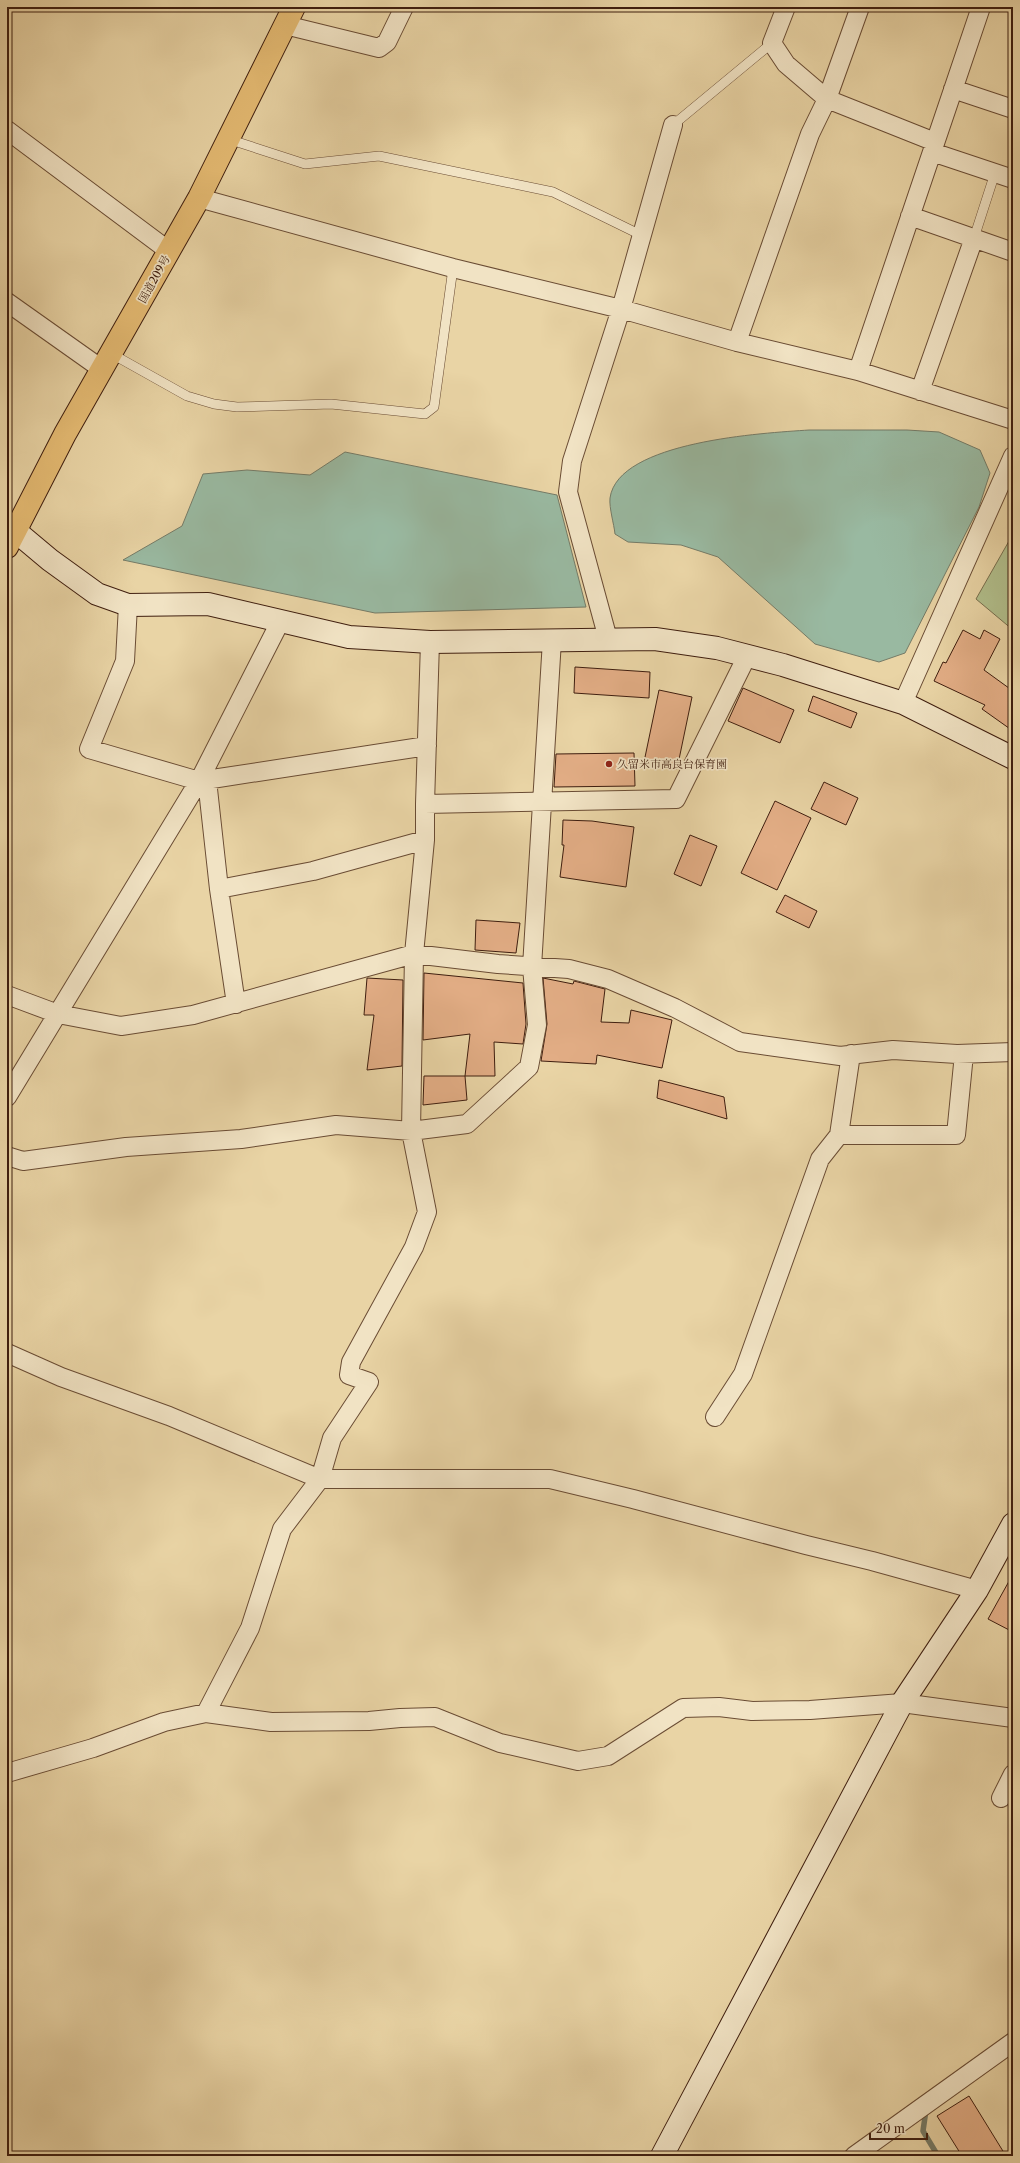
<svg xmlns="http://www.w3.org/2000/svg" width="1020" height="2163" font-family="'Libre Caslon Text','Noto Serif JP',serif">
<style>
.green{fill:#b1be8b;stroke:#786e4d}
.water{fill:#99b9a1;stroke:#757b67}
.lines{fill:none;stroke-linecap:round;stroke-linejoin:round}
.stream{stroke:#757b67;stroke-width:5.5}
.building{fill:#e2ad85;stroke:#3f1e0f}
.lane-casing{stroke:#6a4c34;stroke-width:10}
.street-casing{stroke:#6a4c34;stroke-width:20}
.secondary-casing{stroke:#3f1e0f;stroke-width:24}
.highway-casing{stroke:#3f1e0f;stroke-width:24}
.lane{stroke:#f1e3c4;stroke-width:9}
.street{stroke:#f1e3c4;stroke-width:18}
.secondary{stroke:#f1e3c4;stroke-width:22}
.highway{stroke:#e4ba72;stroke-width:22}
.poi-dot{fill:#8f2418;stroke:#f1e3c4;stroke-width:1.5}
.labels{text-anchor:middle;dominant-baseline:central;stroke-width:3.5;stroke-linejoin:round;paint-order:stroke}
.street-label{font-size:11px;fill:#3f1e0f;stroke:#f1e3c4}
.poi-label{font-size:11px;fill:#3f1e0f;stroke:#f1e3c4;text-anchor:start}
</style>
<rect width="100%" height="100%" fill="#e9d4a5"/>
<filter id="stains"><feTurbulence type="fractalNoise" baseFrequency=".005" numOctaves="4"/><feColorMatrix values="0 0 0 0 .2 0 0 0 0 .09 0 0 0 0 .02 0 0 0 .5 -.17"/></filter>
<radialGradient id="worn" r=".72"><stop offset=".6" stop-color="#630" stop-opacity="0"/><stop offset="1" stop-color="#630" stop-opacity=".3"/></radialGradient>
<path class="green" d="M1013 534V630L976 599Z"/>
<path class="water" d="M809 430H907L939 432 980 450 990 473 979 507 905 653 879 662 815 644 718 557 681 545 628 542 615 534C614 524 609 508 610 498 618 441 764 433 809 430Z
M345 452 557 495 586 607 375 613 123 560 182 526 203 474 247 470 310 475Z"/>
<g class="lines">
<path class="stream" d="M926 2110 923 2131 938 2156"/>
</g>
<path class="building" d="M963 630 980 639 984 630 1000 639 984 670 1013 691V731L982 709 985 705 934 681 943 662 946 663Z
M575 667 650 672 649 698 574 693Z
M743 688 794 710 780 743 728 721Z
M659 690 692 697 677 769 644 762Z
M813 696 857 713 851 728 808 711Z
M634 753 635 786 554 787 556 754Z
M824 782 858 798 846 825 811 809Z
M775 801 811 818 777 890 741 873Z
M563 820 592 821 634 827 626 887 560 877 564 845H562Z
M690 835 717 846 701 886 674 874Z
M785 895 817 911 809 928 776 912Z
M476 920 520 923 516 953 475 950Z
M424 973 523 983 526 1024 523 1044 494 1042 495 1076H465L470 1034 423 1040Z
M367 978 403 980 402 1066 367 1070 374 1015H364Z
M543 978 573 984 574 981 605 989 601 1022 629 1023 631 1010 672 1020 662 1068 597 1055 596 1064 541 1061 547 1024Z
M424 1076H465L467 1100 423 1105Z
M659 1080 724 1097 727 1119 657 1098Z
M1013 1574V1632L988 1619Z
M969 2096 1006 2156H962L937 2116Z"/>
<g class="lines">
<g class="lane-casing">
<path id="lane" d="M673 125 772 43
M228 139 305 164 379 156 553 192 643 236
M974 238 995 173
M112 354 187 396 214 404 237 407 331 404 425 414 434 407 453 268"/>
</g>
<g class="street-casing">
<path id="street" d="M786 7 772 43 786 64 827 99 935 142
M285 25 379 48 387 42 404 7
M953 89 1013 109
M7 130 169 251
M932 152 1013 179
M199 198 453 268 621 309 737 342 858 371 1013 420
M910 216 1013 252
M7 302 103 370
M737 342 810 134 827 99 860 7
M858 371 981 7
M920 391 974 238
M128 605 125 661 89 749 199 781 427 746
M608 639 568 492 572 461 621 309 673 125
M903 703 1013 456
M207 780 219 889 236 1004
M425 804 676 799 747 656
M219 889 313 871 425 840
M7 995 58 1014 121 1026 193 1015 414 954 498 964 569 969 608 979 675 1008 740 1042 840 1056 893 1050 957 1054 1013 1052
M7 1097 199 781 281 620
M839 1135H956L964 1054
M7 1156 23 1161 126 1147 241 1139 336 1125 411 1131 467 1124 529 1067 537 1025 532 967 552 640
M7 1353 61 1377 169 1416 320 1479H550L633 1499 806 1545 872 1561 977 1590
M715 1417 743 1374 820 1159 839 1135 851 1054
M206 1713 250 1628 282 1529 320 1479 332 1438 369 1382 349 1375 351 1362 414 1247 427 1212 411 1131 414 954 425 840V804L430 642
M7 1773 93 1748 164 1722 206 1713 271 1722 369 1721 400 1718 435 1717 500 1743 578 1761 608 1756 683 1708 719 1707 752 1711 810 1710 902 1703 1013 1718
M1001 1798 1013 1774
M854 2156 1013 2042"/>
</g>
<g class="secondary-casing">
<path id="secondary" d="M7 524 50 560 97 594 128 605 208 604 349 637 430 642 655 639 717 648 783 665 903 703 1013 758
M662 2156 902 1703 977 1590 1013 1524"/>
</g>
<g class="highway-casing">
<path id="highway" d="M7 547 65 434 199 198 294 7"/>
</g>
<use href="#lane" class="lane"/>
<use href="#street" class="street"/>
<use href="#secondary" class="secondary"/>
<use href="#highway" class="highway"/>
</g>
<circle class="poi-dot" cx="609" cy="764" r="4"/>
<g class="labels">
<g class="street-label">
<text transform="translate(154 279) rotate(-61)">国道209号</text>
</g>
<g class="poi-label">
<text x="617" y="764">久留米市高良台保育園</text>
</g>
</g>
<rect width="1020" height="2163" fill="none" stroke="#e9d4a5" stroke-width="24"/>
<rect x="8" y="8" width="1004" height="2147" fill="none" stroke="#3f1e0f" stroke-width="2"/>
<rect x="12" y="12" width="996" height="2139" fill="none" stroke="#3f1e0f"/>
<path d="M870 2133v6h57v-6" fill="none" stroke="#3f1e0f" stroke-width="2"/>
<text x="876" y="2133" font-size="12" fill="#3f1e0f" stroke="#f1e3c4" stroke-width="3" paint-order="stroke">20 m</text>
<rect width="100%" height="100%" filter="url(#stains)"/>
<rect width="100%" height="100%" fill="url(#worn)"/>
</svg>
